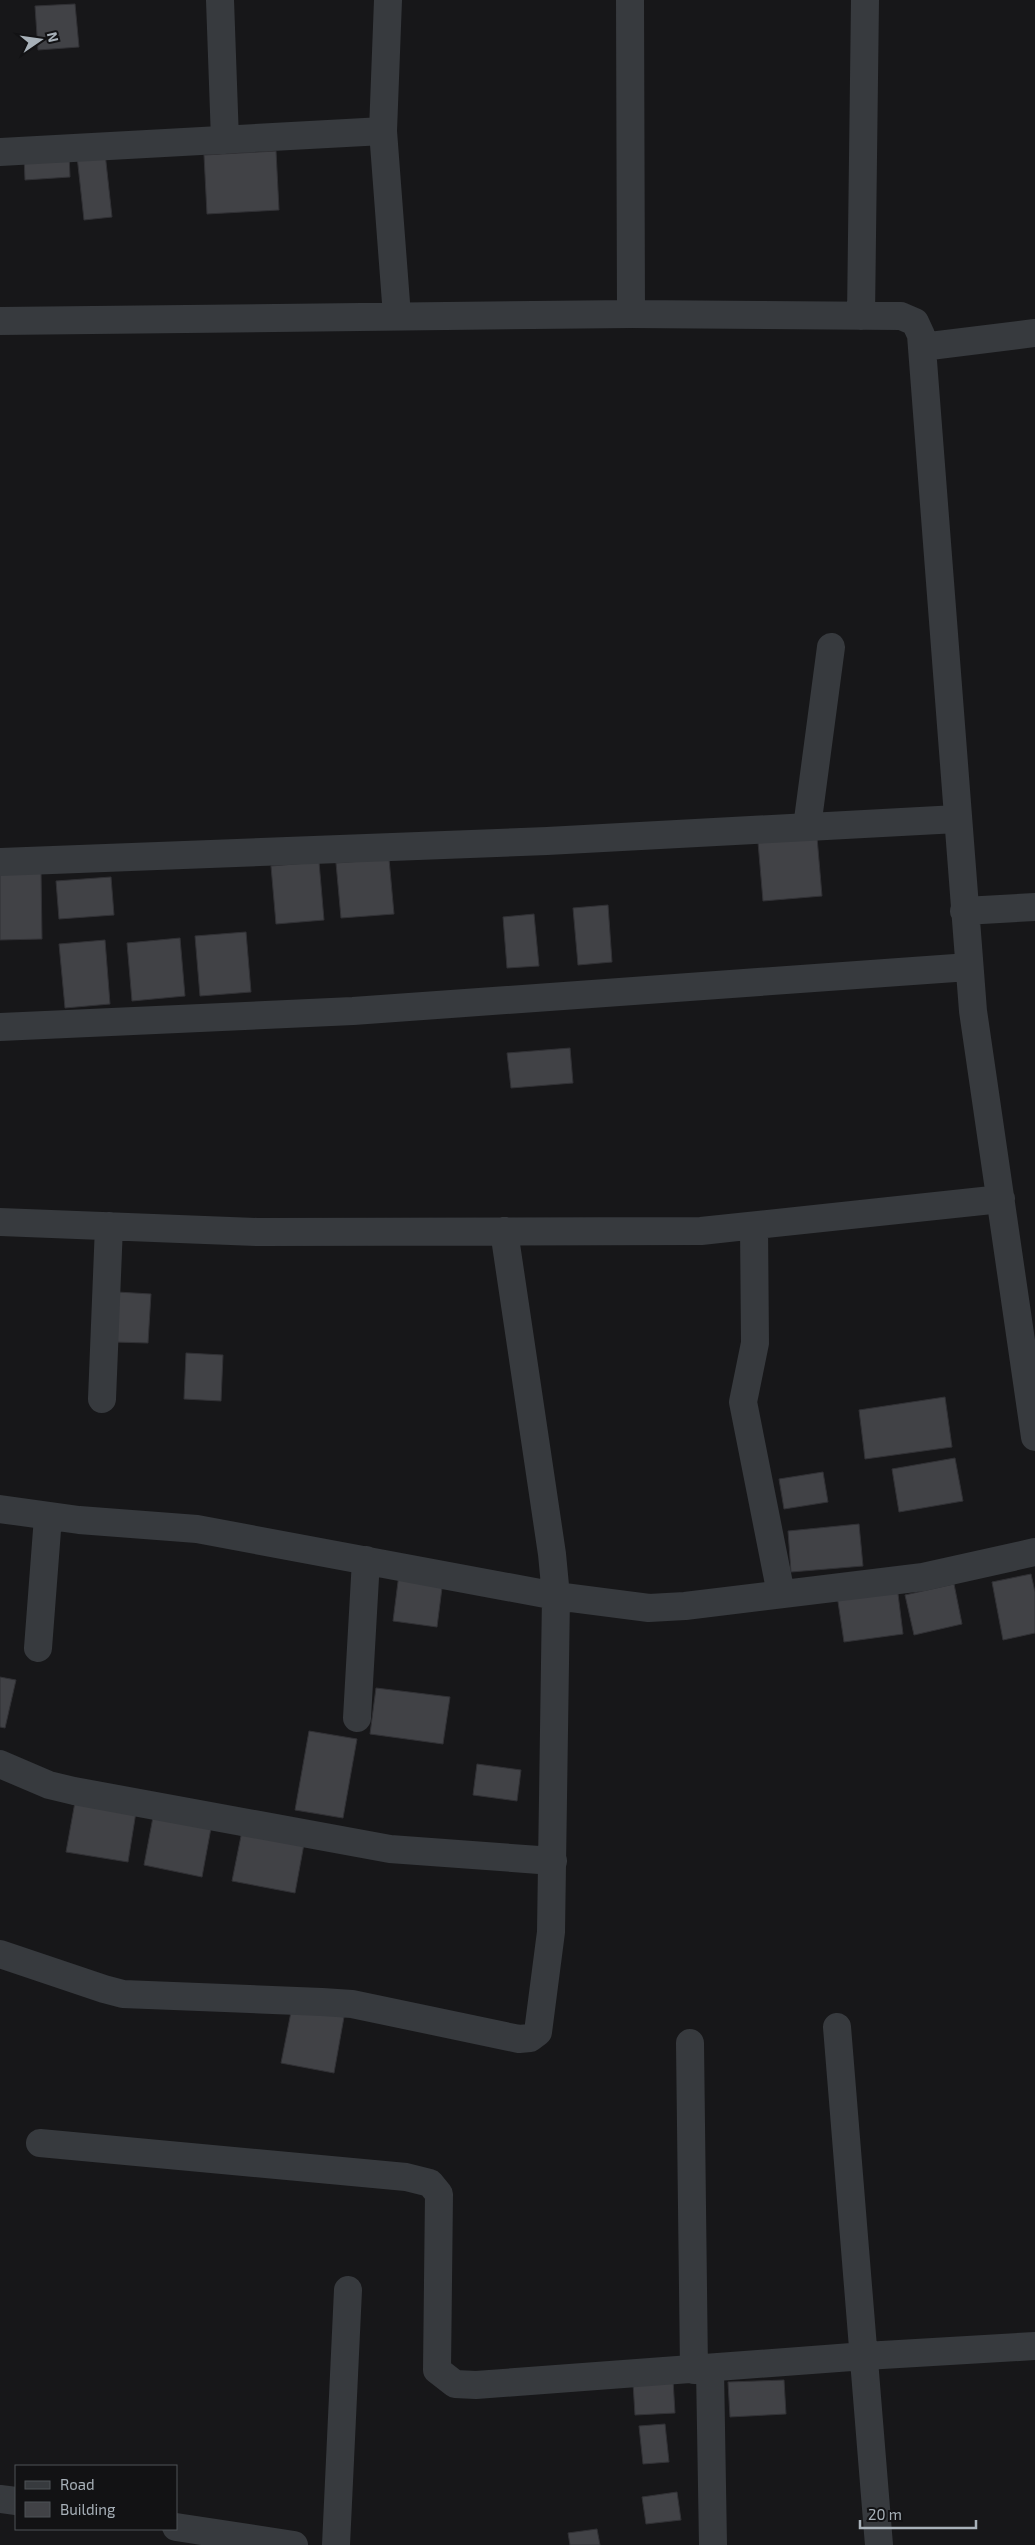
<svg xmlns="http://www.w3.org/2000/svg" width="1035" height="2545" font-family="'Exo 2',sans-serif">
<style>
.building{fill:#414246;stroke:#313135}
.lines{fill:none;stroke-linecap:round;stroke-linejoin:round}
.minor{stroke:#373a3e;stroke-width:28}
</style>
<rect width="100%" height="100%" fill="#171719"/>
<path class="building" d="M75 4 79 47 38 50 35 6Z
M276 151 279 210 207 214 204 155Z
M69 153 70 177 25 180 24 156Z
M105 153 112 217 84 220 77 156Z
M817 837 822 896 763 901 758 842Z
M389 859 394 914 341 918 336 863Z
M319 862 324 920 276 924 271 866Z
M0 871H41L42 939 0 940Z
M111 877 114 915 59 919 56 881Z
M608 905 612 962 578 965 573 908Z
M534 914 539 966 507 968 503 917Z
M246 932 251 992 200 996 195 936Z
M180 938 185 996 132 1001 127 943Z
M105 940 110 1004 65 1008 59 944Z
M570 1048 573 1083 511 1088 507 1053Z
M117 1292 151 1294 148 1343 114 1342Z
M186 1353 223 1355 221 1401 184 1399Z
M945 1397 952 1447 865 1459 859 1410Z
M955 1458 963 1501 899 1512 892 1469Z
M823 1472 828 1502 784 1509 779 1479Z
M859 1524 863 1566 791 1572 788 1531Z
M399 1574 443 1580 437 1627 393 1621Z
M1031 1574 1035 1592V1633L1003 1640 992 1582Z
M954 1584 962 1624 914 1635 905 1595Z
M897 1586 903 1634 844 1642 837 1595Z
M0 1677 16 1680 5 1728 0 1727Z
M376 1688 450 1697 443 1744 370 1734Z
M309 1731 357 1739 343 1818 295 1810Z
M477 1764 521 1770 517 1801 473 1795Z
M75 1802 136 1812 128 1862 66 1852Z
M153 1817 211 1828 202 1877 144 1865Z
M242 1831 304 1844 295 1893 232 1881Z
M292 2007 344 2017 334 2073 281 2063Z
M673 2380 675 2413 635 2415 633 2383Z
M784 2380 786 2414 730 2417 728 2382Z
M665 2424 669 2462 643 2464 639 2426Z
M677 2492 681 2520 646 2524 642 2497Z
M597 2529 600 2545H570L568 2533Z"/>
<g class="lines">
<path class="minor" d="M220 0 225 140
M388 0 383 131 397 316
M630 0 631 314
M0 152 383 131
M861 316 865 0
M0 321 631 314 901 316 915 322 921 335 973 1011 1035 1437
M922 347 1035 333
M807 827 831 647
M0 862 547 841 957 819
M964 911 1035 907
M0 1027 353 1011 969 967
M0 1222 257 1232 701 1231 1001 1199
M754 1226 755 1343 743 1402 781 1594
M102 1399 109 1226
M0 1509 79 1520 197 1529 556 1596 649 1608 685 1606 923 1577 1035 1552
M38 1648 48 1517
M357 1718 366 1560
M0 1764 49 1785 74 1791 390 1849 553 1861
M0 1954 104 1989 123 1994 322 2002 352 2004 519 2039 530 2038 538 2032 551 1932 556 1596 552 1554 504 1231
M837 2027 879 2545
M690 2043 694 2370
M40 2143 406 2177 430 2183 439 2194 437 2370 455 2384 476 2385 865 2356 1035 2346
M710 2369 713 2545
M0 2499 16 2501
M176 2527 294 2545
M336 2545 348 2290"/>
</g>
<rect x="15" y="2465" width="162" height="65" fill="#121214" stroke="#4e5256"/>
<rect x="25" y="2481" width="25" height="8" fill="#373a3e" stroke="#4e5256"/>
<text x="60" y="2490" font-size="15" fill="#a8b1b9">Road</text>
<rect x="25" y="2502" width="25" height="15" fill="#414246" stroke="#4e5256"/>
<text x="60" y="2515" font-size="15" fill="#a8b1b9">Building</text>
<g transform="translate(40 40) rotate(77)" stroke="#121214" stroke-width="4" paint-order="stroke">
<path d="M0-4L9 19L0 12L-9 19Z" fill="#a8b1b9"/>
<text y="-8" font-size="14" font-weight="bold" text-anchor="middle" fill="#a8b1b9">N</text>
</g>
<path d="M860 2520v8h116v-8" fill="none" stroke="#a8b1b9" stroke-width="2.5"/>
<text x="868" y="2520" font-size="15" fill="#a8b1b9" stroke="#121214" stroke-width="4" paint-order="stroke">20 m</text>
</svg>
